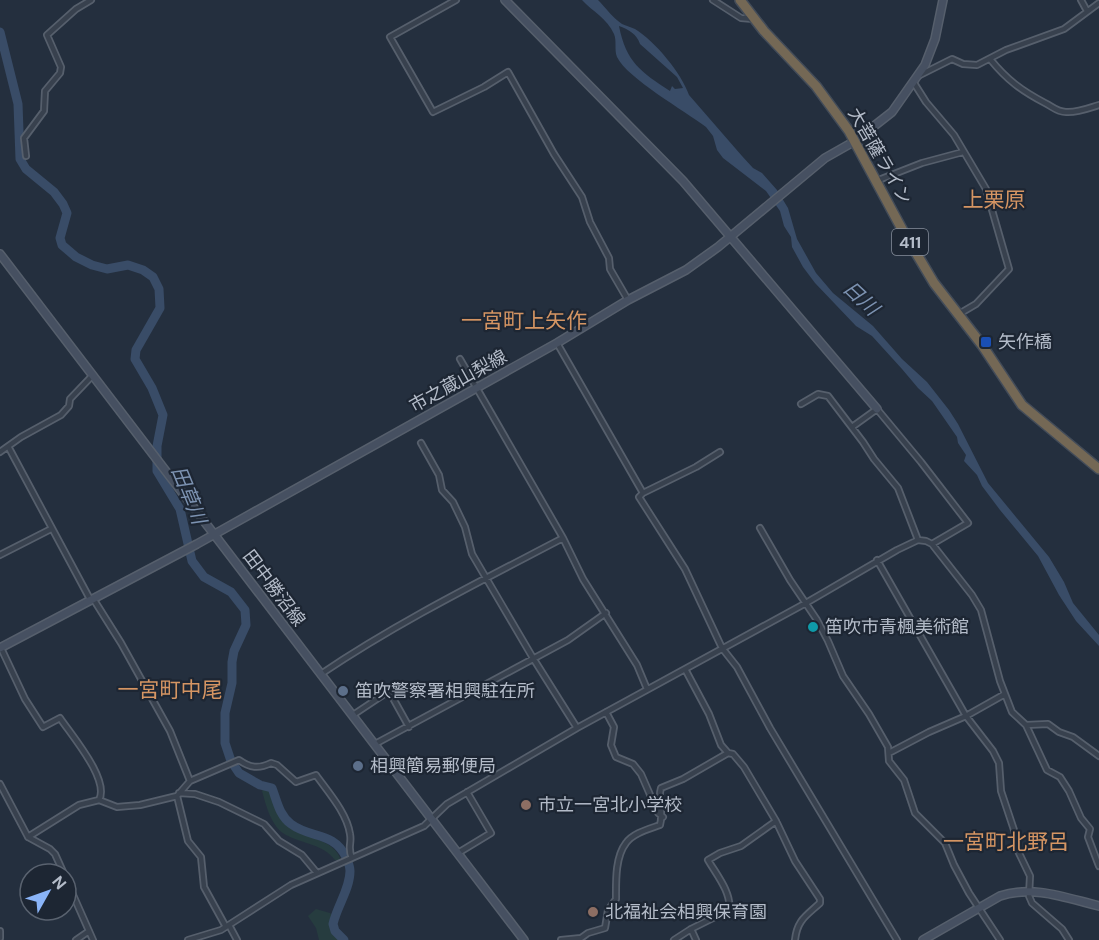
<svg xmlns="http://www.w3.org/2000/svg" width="1099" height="940" font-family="'DM Sans','Noto Sans JP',sans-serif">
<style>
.green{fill:#263c3f}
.water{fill:#394c67;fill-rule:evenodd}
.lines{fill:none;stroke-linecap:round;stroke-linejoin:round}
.river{stroke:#394c67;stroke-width:9}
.street-casing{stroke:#565f6c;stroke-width:8}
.secondary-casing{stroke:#565f6c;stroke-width:10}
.highway-casing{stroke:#434c59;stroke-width:12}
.street{stroke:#38414e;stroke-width:4.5}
.secondary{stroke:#465061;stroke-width:7}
.highway{stroke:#746855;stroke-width:9}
.transit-dot{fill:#1a4fb4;stroke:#1d2633;stroke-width:2}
.culture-dot{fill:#0f9aa8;stroke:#1d2633;stroke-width:2}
.service-dot{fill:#5c6f8a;stroke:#1d2633;stroke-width:2}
.education-dot{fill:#8d6e63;stroke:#1d2633;stroke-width:2}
.labels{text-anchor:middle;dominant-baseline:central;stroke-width:4.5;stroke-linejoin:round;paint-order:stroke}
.shield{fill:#1d2633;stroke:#878f9c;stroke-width:1.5}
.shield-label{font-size:16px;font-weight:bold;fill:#b4bcc9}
.street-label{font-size:18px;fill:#b4bcc9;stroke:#1d2633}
.poi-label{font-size:18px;fill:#b4bcc9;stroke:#1d2633;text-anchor:start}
.water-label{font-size:20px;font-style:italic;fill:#7c92b1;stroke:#1d2633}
.quarter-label{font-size:21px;fill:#d59563;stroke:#1d2633}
</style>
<rect width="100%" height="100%" fill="#242f3e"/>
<path class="green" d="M264 788 270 792C275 805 279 819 292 828 307 839 335 839 341 861L335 860C323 844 303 844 286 835 271 827 266 805 262 791Z
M316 909 330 913 333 917 331 925 340 940H319L316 928 308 916Z"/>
<path class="water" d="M582 0H598C606 8 612 17 622 24 626 26 631 27 635 29 655 41 682 74 689 95L742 156 753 168 762 173 777 190 788 208 797 239 816 273 833 293 873 326 902 359 927 382 949 410 958 424 988 483 1049 557 1064 582 1073 603 1099 635V646L1076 621 1059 595 1038 556 1000 510 982 486 977 475 964 461 966 455 958 443 957 437 932 401 918 388 902 369 872 336 856 326 815 283 803 267 792 247 791 237 784 226 780 211 766 191 723 158 717 150 713 136 706 127C685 111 627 78 617 57 614 50 617 41 614 34 607 18 593 12 582 0ZM619 26C628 29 637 34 640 44L677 77 683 88 675 89 672 86 670 91C641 72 626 62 619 26Z"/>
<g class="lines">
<path class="river" d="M0 32 18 104 20 159 26 169 54 192 63 204 67 213 60 238 62 245 76 257 92 265 107 269 128 265 143 270 153 277 159 289 160 308 136 350 135 359 152 388 163 415 157 446V471L180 509 192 561 204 577 231 592 245 610 246 625 234 651 232 662V683L225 713V743L231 761 239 773 260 785 272 788C277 801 279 815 291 824 311 839 333 831 346 857 348 862 350 866 350 871 350 889 337 906 333 924L335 931 344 940"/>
<g class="street-casing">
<path id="street" d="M456 0 390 37 433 112 484 87 508 72 554 154 582 197 590 222 609 258 610 269 628 300
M713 0 741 18 753 19
M1081 0 1087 11
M990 59C1007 80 1022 91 1045 103 1053 107 1057 112 1066 112 1077 113 1089 108 1099 105
M920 75 952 59 963 64 977 65 1006 50 1064 29 1099 3
M914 83 926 102 954 135 986 189 1009 269 976 304 959 314
M26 156 24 138 44 111 45 91 60 73 61 67 47 35 76 9 91 0
M876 181 922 163 963 152
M557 343 643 493 639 497 685 569 722 648 737 667 770 728 897 940
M460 359 563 538 583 579 637 665 647 689
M801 404 818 394 828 396 863 442 874 459 898 488 918 540
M852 427 877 409 921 462 968 523 932 544
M421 443 439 475 442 490 453 502 465 527 472 554 533 658 577 728
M9 448 91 601
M0 452 21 437 61 415 69 406 70 399 92 376
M643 493 696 467 720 452
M760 528 790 580 817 620 828 641 843 676 869 714 888 747 889 761 904 780 915 813 945 843 954 865 969 893 1000 940
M0 555 51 529
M877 560 966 716 993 751 999 763 1001 791 1014 830 1018 851 1030 876 1029 896 1032 903 1062 929 1069 940
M94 600 121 643 170 731 190 781
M1 648 25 699 43 727 60 718C72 736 110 780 99 800
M685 669 709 714 721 745 728 753 733 754 744 767 776 821 795 861 820 899V903C806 916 797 920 795 940
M321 674C398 622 481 581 563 538
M606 712 614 727 611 745 616 757 633 764 641 774 658 813 663 817
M353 715 389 691 409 727
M1026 725 1048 724 1059 732 1073 737 1099 756
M375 744 568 640 606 613
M889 753 929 732 966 716 1005 694
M0 784 28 837 50 849 55 854 64 874
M179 793 195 794 219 802 264 824 279 841 302 855 317 873
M177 796 188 841 201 857 204 887 226 927
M28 837 79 805 99 800 117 807 140 805 177 796 190 781 239 760C250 768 259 769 271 763L277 765 296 782 316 775C328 792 347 813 350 834 352 844 347 847 352 858
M458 853 491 833 467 792
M66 879 93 940
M229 925 237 940
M691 929 696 940
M0 931V938
M76 940 89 931
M188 940 221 930 291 885 424 826 447 804 577 728 806 603 897 550 918 540 926 541 932 544 972 595 981 610 1000 681 1012 712 1026 725 1047 770 1060 777 1069 791 1081 818 1090 829 1088 837 1099 866
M561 940 581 938 588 933 605 928 608 910 616 899C616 882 615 857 626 843 633 833 649 829 660 825 664 812 657 800 661 788L683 779 728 753
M674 940 691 929 729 910C732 893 716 874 708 860L720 853 741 846 776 821"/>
</g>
<g class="secondary-casing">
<path id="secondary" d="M505 0 683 181 877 409
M0 254 524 940
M0 648 197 544 557 343 628 300 686 270 718 247 825 158 855 141 892 112 925 65 935 39 943 0
M923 940 1000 896C1034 885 1066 898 1099 906"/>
</g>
<g class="highway-casing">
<path id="highway" d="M740 0 764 31 816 86 849 131 903 231 934 283 982 345 1022 405 1099 469"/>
</g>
<use href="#street" class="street"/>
<use href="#secondary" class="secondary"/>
<use href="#highway" class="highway"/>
</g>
<rect class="transit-dot" x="980" y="336" width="12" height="12" rx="3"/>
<circle class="culture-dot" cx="813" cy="627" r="6"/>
<g class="service-dot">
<circle cx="343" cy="691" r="6"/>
<circle cx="358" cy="766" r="6"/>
</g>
<g class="education-dot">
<circle cx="526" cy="805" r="6"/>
<circle cx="593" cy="912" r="6"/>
</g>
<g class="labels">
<rect class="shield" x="892" y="229" width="36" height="26" rx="4.5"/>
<g class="shield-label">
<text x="910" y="242">411</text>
</g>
<g class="street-label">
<text transform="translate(880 156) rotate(60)">大菩薩ライン</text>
<text transform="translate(458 381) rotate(-29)">市之蔵山梨線</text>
<text transform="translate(274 588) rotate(53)">田中勝沼線</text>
</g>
<g class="poi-label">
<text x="998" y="342">矢作橋</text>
<text x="825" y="627">笛吹市青楓美術館</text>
<text x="355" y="691">笛吹警察署相興駐在所</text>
<text x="370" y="766">相興簡易郵便局</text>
<text x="538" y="805">市立一宮北小学校</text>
<text x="605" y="912">北福祉会相興保育園</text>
</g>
<g class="water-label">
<text transform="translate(861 298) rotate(43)">日川</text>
<text transform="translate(189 495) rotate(68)">田草川</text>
</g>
<g class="quarter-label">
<text x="994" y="200">上栗原</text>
<text x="524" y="321">一宮町上矢作</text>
<text x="170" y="690">一宮町中尾</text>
<text x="1006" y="842">一宮町北野呂</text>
</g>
</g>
<g transform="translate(48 892) rotate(50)"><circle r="28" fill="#1d2633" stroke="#59626f" stroke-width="1.5"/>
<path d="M0-4.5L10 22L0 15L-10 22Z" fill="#8ab4f8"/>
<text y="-9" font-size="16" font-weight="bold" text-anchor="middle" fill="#b4bcc9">N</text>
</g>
</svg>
